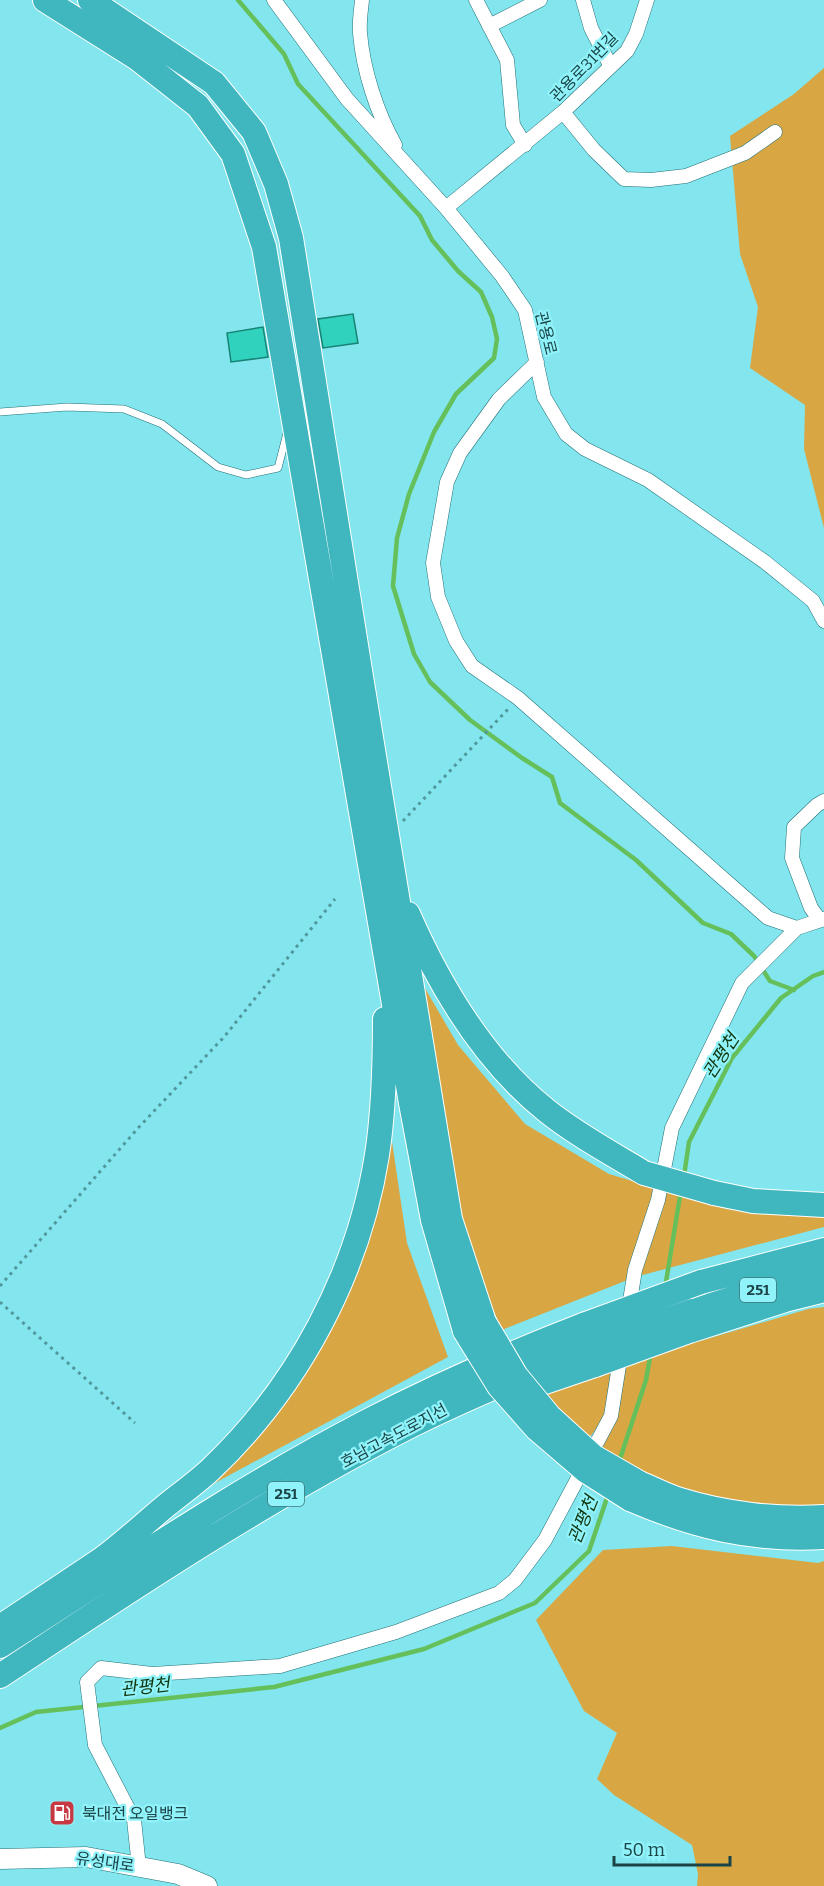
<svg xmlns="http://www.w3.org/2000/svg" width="824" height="1886" font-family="Bitter,'Noto Sans KR',serif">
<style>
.green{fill:#d8a744}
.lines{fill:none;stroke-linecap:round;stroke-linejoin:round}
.stream{stroke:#65c05b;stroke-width:4.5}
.building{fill:#31d2bd;stroke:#188476;stroke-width:1.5}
.service-casing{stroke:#227177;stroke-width:8}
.minor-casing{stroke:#227177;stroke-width:15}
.secondary-casing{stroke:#227177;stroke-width:21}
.motorway-casing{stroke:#fff;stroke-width:26}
.path{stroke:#51989d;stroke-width:3;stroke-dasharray:3 4.5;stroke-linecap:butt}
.service{stroke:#fff;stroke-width:7}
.minor{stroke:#fff;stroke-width:14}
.secondary{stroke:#fff;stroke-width:20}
.motorway{stroke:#40b6be;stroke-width:24}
.motorway-bridge-casing{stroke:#fff;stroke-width:26;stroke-linecap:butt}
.motorway-bridge{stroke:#40b6be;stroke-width:24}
.labels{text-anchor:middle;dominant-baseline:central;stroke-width:4.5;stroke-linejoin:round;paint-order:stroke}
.shield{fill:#90f3fa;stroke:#3d787d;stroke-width:1.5}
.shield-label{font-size:15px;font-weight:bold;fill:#1a4447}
.street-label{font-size:16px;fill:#1a4447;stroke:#90f3fa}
.poi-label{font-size:16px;fill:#1a4447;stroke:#90f3fa;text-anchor:start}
.water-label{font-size:18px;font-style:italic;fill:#12360e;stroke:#90f3fa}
</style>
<rect width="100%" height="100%" fill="#83e5ed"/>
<path class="green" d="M824 68V528L804 449 805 405 750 368 758 307 740 254 730 136 794 94Z
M415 971 458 1045 525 1124 609 1174 726 1209 824 1215V1227L635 1277 502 1330 478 1275 458 1216Z
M391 1135 407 1243 448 1357 202 1490 269 1418Z
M824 1307V1505L752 1506 701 1497 651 1480 599 1448 623 1364 808 1309Z
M615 1361 606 1415 587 1441 533 1391Z
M672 1546 818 1563 824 1561V1886H697L698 1874 692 1845 614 1795 597 1779 617 1733 584 1711 536 1620 603 1550Z"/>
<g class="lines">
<path class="stream" d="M238 0 284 54 298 84 420 216 432 240 458 271 481 292 492 317 497 339 494 358 456 394 434 432 409 494 397 538 393 586 414 654 430 682 470 720 522 758 552 777 560 803 636 860 703 923 731 934 754 956 770 981 794 990
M684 1176 689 1142 732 1058 781 998 813 976 824 972
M665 1288 681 1190
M619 1462 646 1380 651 1352
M0 1728 36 1712 274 1687 424 1649 535 1603 589 1551 609 1492"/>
</g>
<path class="building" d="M353 314 358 343 323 348 318 319Z
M263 327 268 357 231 362 227 333Z"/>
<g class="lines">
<g class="service-casing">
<path id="service" d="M0 412 67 407 124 409 162 424 218 467 246 475 278 468 287 433"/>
</g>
<g class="minor-casing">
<path id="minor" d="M274 0 347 99 446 208 502 276 525 310 544 397 566 434 585 449 648 480 765 562 813 601 824 621
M362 0C361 11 359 22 360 33 363 70 377 113 395 145
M476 0 507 60 513 125 525 145
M583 0 591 28 610 65
M489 26 540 0
M563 112 594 150 624 179 651 180 686 176 745 153 775 132
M446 208 563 112 627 51 636 34 647 0
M537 362 499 399 460 453 447 482 433 563 438 597 456 641 472 666 518 698 768 918 797 928 824 919
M819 919 811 908 792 858 794 827 817 805 824 801
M628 1313 635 1270 658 1200 672 1128 742 983 797 928
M139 1867 134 1820 95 1745 87 1682 101 1668 152 1674 280 1666 396 1632 499 1593 515 1580 545 1540 611 1416 621 1353"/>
</g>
<g class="secondary-casing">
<path id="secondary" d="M0 1859 86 1857 178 1874 207 1886"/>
</g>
<g class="motorway-casing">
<path id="motorway" d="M45 0 137 58 198 106 233 154 264 247 411 1103 433 1220 465 1331
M90 0 214 83 254 132 276 184 291 238 362 683 450 1219 484 1322
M408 914C440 987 484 1061 547 1111 577 1135 611 1153 644 1173
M714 1193 753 1201 824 1205
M701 1282 824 1250
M692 1311 783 1283 824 1273
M689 1331 785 1300 824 1290
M545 1382 595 1365
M641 1484C654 1489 667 1496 680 1500 725 1514 777 1520 824 1517
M630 1499C695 1527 752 1541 824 1537
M0 1627C34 1604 68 1582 102 1559 125 1542 146 1522 168 1504 182 1493 197 1482 210 1470 298 1387 358 1274 377 1155 384 1110 385 1065 385 1019
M0 1646C120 1569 239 1488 366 1422 437 1385 511 1353 586 1324
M0 1676C134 1587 268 1498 412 1425 470 1396 531 1371 591 1347"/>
</g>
<path class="path" d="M403 821 509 708
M0 1286 139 1127 224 1037 335 899
M0 1302 135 1423"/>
<use href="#service" class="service"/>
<use href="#minor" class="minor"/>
<use href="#secondary" class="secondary"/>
<use href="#motorway" class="motorway"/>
<g class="motorway-bridge-casing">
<path id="motorway-bridge" d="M644 1173 714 1193
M484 1322 516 1376 549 1416 594 1457 641 1484
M586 1324 701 1282
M465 1331 499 1386 537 1429 586 1471 630 1499
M591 1347 692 1311
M595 1365 689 1331"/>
</g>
<use href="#motorway-bridge" class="motorway-bridge"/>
</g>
<defs>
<g id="fuel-square" transform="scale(1.35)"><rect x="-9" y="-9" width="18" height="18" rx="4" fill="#c83842" stroke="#90f3fa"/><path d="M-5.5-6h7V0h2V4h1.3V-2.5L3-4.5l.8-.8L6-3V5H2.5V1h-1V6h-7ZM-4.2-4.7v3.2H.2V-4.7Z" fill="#fff"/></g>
</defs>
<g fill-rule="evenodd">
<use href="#fuel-square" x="62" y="1813"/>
</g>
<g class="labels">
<g class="shield">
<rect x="740" y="1278" width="36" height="24" rx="4.5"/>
<rect x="268" y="1482" width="36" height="24" rx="4.5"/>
</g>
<g class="shield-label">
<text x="758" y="1290">251</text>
<text x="286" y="1494">251</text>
</g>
<g class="street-label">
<text transform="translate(584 67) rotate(-46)">관용로31번길</text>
<text transform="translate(546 333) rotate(76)">관용로</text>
<text transform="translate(394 1436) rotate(-28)">호남고속도로지선</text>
<text transform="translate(105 1862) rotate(8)">유성대로</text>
</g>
<g class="poi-label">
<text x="82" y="1813">북대전 오일뱅크</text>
</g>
<g class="water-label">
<text transform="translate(721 1056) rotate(-57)">관평천</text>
<text transform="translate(583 1520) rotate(-68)">관평천</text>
<text transform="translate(145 1687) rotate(-6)">관평천</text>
</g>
</g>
<path d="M614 1856v9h116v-9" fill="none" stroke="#1a4447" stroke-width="3"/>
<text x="623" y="1856" font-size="18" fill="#1a4447" stroke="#90f3fa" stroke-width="4.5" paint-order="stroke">50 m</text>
</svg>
